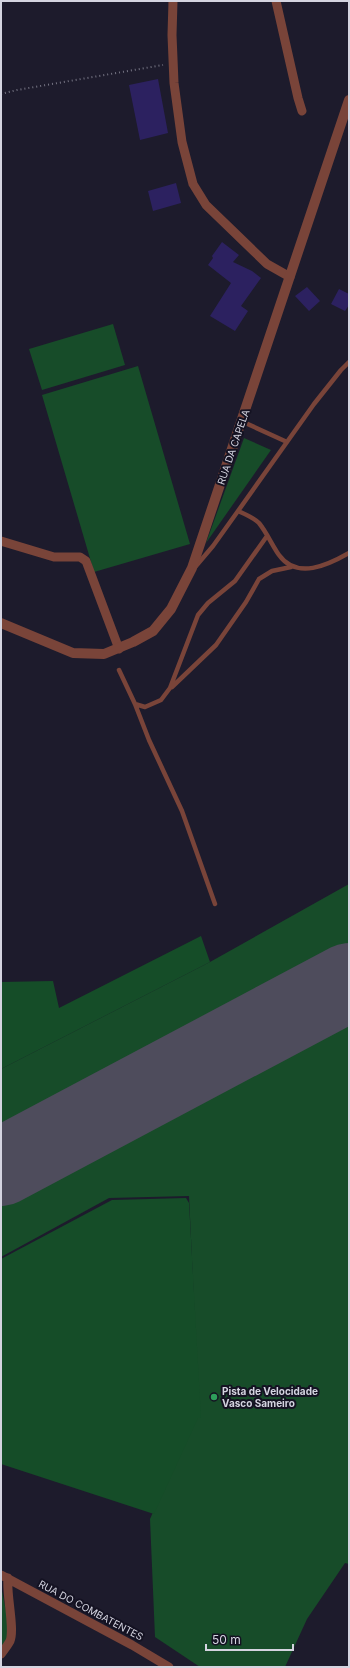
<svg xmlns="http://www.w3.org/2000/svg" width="350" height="1668" font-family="Inter,sans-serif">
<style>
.green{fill:#174c29}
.forest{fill:#154d28}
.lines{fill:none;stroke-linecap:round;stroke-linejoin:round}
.runway{stroke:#4e4c5c;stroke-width:78}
.building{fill:#2c2160}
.path{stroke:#757483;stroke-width:2;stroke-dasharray:1 3;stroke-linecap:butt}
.service{stroke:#794439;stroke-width:4.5}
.minor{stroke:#794439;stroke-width:9}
.tertiary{stroke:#794439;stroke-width:10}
.leisure-dot{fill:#2e9e5b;stroke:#141222;stroke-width:1.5}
.labels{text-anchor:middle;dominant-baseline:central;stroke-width:4;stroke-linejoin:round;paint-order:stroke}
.street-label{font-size:10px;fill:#d4d4e0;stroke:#141222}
.poi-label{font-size:10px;font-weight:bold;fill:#d4d4e0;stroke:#141222;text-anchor:start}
</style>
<rect width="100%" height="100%" fill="#1d1b2c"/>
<path class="green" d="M113 324 125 365 42 390 29 349Z
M138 366 190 544 94 572 42 395Z
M244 438 271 450 206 543Z
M349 884V961L1 1144V1069L210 962Z
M349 1005V1564L345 1563 307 1619 285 1667H200L155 1637 150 1519 199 1408 189 1196 109 1198 1 1257V1190Z
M1 1586 8 1621 9 1636 1 1648Z"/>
<path class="forest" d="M201 936 210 962 1 1069V982L53 981 59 1008Z
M186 1198 189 1203 201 1418H198L154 1514 1 1464V1259L112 1200Z"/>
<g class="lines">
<path class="runway" d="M1 1167 349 982"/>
</g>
<path class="building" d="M158 79 168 133 140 140 129 85Z
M176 183 181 203 153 211 148 191Z
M222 242 239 255 233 262 252 271 261 278 241 306 248 311 235 331 210 316 231 283 208 265 213 258 212 256Z
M307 287 320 301 309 311 295 296Z
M339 289 349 294V305L345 311 331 304Z"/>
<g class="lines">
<path class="path" d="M1 94 17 90 163 65"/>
<path class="service" d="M241 421 287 442
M238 511 314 404 341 370 349 362
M196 566 213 546 238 511C245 514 254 518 259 523 267 533 272 545 279 555 297 580 328 565 349 553
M119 670 135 704 145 707 161 700 170 688 198 615 208 603 235 581 267 536
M172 687 216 645 246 602 259 579 272 571 291 567
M135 704 149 740 182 811 215 904"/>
<path class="minor" d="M173 1 172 35 174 83 182 142 193 184 206 205 267 264 290 277
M276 1 298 98 302 111
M1 541 54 557H80L86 561 119 649
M1 1575 132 1645 169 1667
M1 1654C4 1650 8 1645 10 1641 15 1629 6 1594 8 1578"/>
<path class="tertiary" d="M1 623 73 653 104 654 133 642 153 631 171 609 192 568 349 100"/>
</g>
<circle class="leisure-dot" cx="214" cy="1397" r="4"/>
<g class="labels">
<g class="street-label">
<text transform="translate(233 447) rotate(-71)">RUA DA CAPELA</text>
<text transform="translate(91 1610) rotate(28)">RUA DO COMBATENTES</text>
</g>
<g class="poi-label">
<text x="222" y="1391">Pista de Velocidade<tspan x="222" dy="12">Vasco Sameiro</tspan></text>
</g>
</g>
<rect width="350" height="1668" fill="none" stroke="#d4d4e0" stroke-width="4"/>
<path d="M206 1644v6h87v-6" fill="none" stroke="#d4d4e0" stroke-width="2"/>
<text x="212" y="1644" font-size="12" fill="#d4d4e0" stroke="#141222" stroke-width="3" paint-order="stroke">50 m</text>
</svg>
